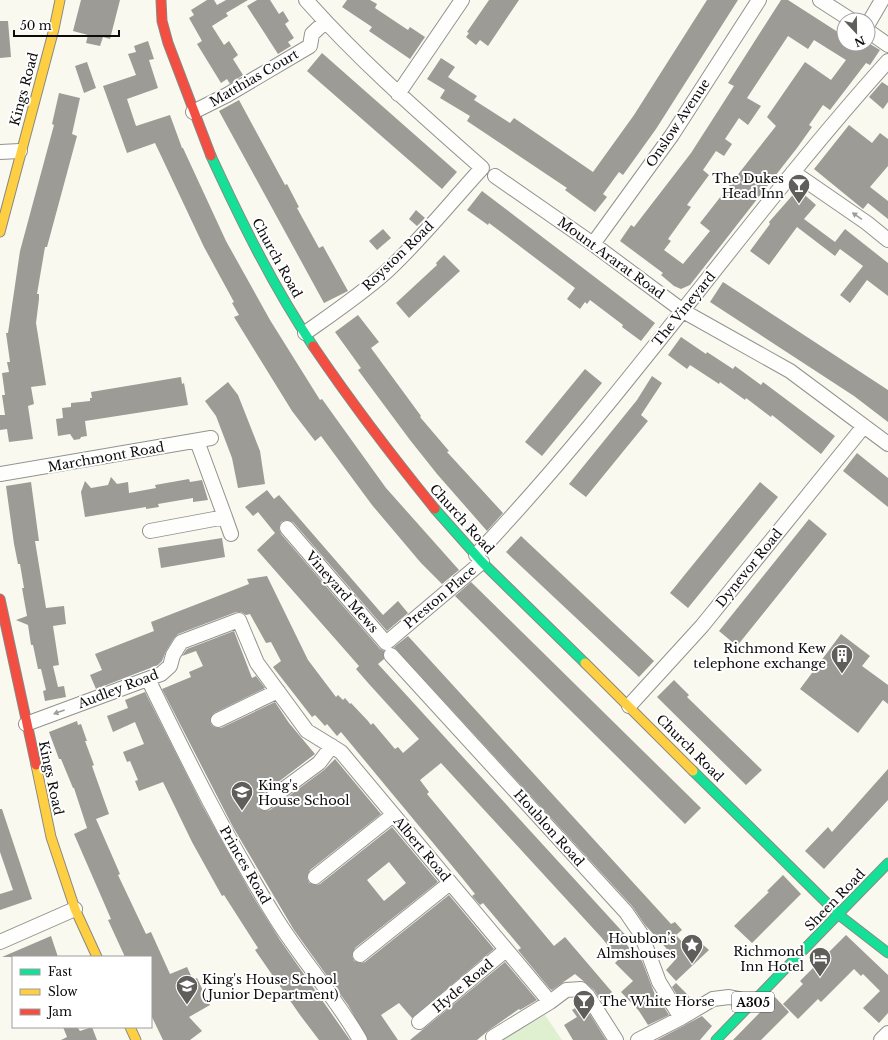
<svg xmlns="http://www.w3.org/2000/svg" width="888" height="1040" font-family="'Libre Baskerville',serif">
<style>
.green{fill:#def0cf}
.building{fill:#9c9b95;fill-rule:evenodd}
.lines{fill:none;stroke-linecap:round;stroke-linejoin:round}
.street-casing{stroke:#93928e;stroke-width:16}
.fast-casing{stroke:#898984;stroke-width:11}
.slow-casing{stroke:#898984;stroke-width:11}
.jam-casing{stroke:#898984;stroke-width:11}
.street{stroke:#fefefd;stroke-width:14}
.fast{stroke:#16e098;stroke-width:9}
.slow{stroke:#ffcf43;stroke-width:9}
.jam{stroke:#f24e42;stroke-width:9}
.oneway{fill:#9d9d9c}
.labels{text-anchor:middle;dominant-baseline:central;stroke-width:4;stroke-linejoin:round;paint-order:stroke}
.shield{fill:#fff;stroke:#545454;stroke-width:1}
.shield-label{font-size:12px;font-weight:bold;fill:#0b0b0b}
.street-label{font-size:13px;fill:#0b0b0b;stroke:#fff}
.poi-label{font-size:13px;fill:#0b0b0b;stroke:#fff;text-anchor:end}
</style>
<rect width="100%" height="100%" fill="#faf9ef"/>
<path class="green" d="M545 1015 562 1040H502Z"/>
<path class="building" d="M81 0H120L110 39 103 37 100 46 86 43 88 35 73 31Z
M207 0H214L217 5 226 0H248L226 13 228 16 212 26 224 45 229 41 238 55 233 59 243 75 230 84 227 79 221 83 197 44 202 41 189 18 194 15 191 10Z
M257 0H270L279 14 283 11 289 21 285 24 294 38 288 42 291 46 278 54 247 6Z
M347 0H370L377 4 375 8 408 30 410 27 425 37 410 59 369 31 372 27 342 7Z
M489 0H519L488 46 480 40 476 45 466 37 469 33 467 32Z
M707 0H738L656 129 623 175 619 172 603 194 607 197 595 212 565 190 567 188 467 121 470 116 440 98 445 90 427 79 441 58 455 67 448 77 477 96 474 100 510 123 514 118 593 172 634 115Z
M781 0H788L844 36V44H870L880 50 870 65 866 63 830 110 823 105 809 125 812 127 797 148 690 285 681 289 674 286 661 275 663 273 620 241 631 225 634 227 691 153 734 86 728 83ZM788 36 808 49 814 40 846 60 831 80 805 62 767 117 776 126 700 223 710 231 683 264 664 250 671 241 668 239 691 207 687 205 709 175 703 170 716 151 724 156 732 144 725 139 739 118 748 125 761 106 747 98Z
M0 21H8L11 57 0 58Z
M148 41 154 59 149 60 158 88 127 99 136 126 170 115 182 148H183L226 241 270 320 320 400 322 399 386 488 459 570 442 584 421 563 372 505 321 436 315 441 292 411 234 317 239 315 232 303 234 302 204 247 155 143 127 153 103 86 136 75 128 54 136 52 134 46Z
M322 53 457 172 442 189 307 71Z
M87 62 96 88 84 93 75 66Z
M882 82 888 86V102L883 109 869 97Z
M59 93 80 98 72 134 77 136 47 247H45L37 294H39V299L36 323 46 385 31 387 34 404 28 406 33 439 9 442 7 429 0 430V415H5L2 395H5L2 373 9 372 7 362H10L6 333H8L20 251 54 125 52 124Z
M239 100 285 185 287 184 299 207 297 208 319 248 323 246 348 291 324 303 219 111Z
M849 125 872 143 880 133 888 139V166L870 187 888 201V219L868 203 863 209 814 169Z
M798 189 816 205 804 219 835 242 845 229 888 263V296L867 280 850 303 840 295 863 266 840 249 835 256 797 227 769 265 750 251 770 224 769 222Z
M482 191 655 323 641 341 622 327 623 325 590 300 587 304 585 302 580 309 567 299 575 288 489 223 488 225 467 210Z
M416 210 425 218 417 226 409 219Z
M383 229 391 238 377 250 369 241Z
M444 255 460 271 409 318 396 303 437 265 436 263Z
M723 282 888 390V422L854 396 710 302Z
M358 315 379 342 371 348 421 416 420 417 449 451 447 452 503 513 487 531 437 474 410 440 358 370 361 368 335 332Z
M681 337 706 354 707 352 733 369 735 366 761 385 763 382 835 436 821 454 772 415 771 417 746 398 745 400 720 382 719 384 690 365 687 369 668 355Z
M585 369 602 383 542 456 525 442Z
M652 376 662 383 641 415 648 421 586 497 569 484 637 400Z
M181 377 182 384 184 383 188 405 85 421 87 436 81 437 80 439 74 440 70 434 58 436 56 419 63 418 62 408 71 407V403L90 401V398H92L91 392Z
M228 382 238 395 260 451 265 484 238 488 232 458 216 416 205 401Z
M857 453 888 478V507L843 471Z
M111 477 117 484 128 482 129 493 156 488 155 485 189 479 190 482 202 480 208 500 193 502V498L158 504 159 507 146 509V507L85 517 81 492 85 481 91 488 108 485Z
M31 482 39 541H35L46 608 64 606 66 624 53 626 59 665 53 666 58 687 64 686 66 697 45 701 43 691 46 690 41 669H38L33 645H31L28 625 16 620 27 616 22 588H24L20 564H18L14 544 6 486Z
M760 482 778 497 688 608 670 593Z
M267 490 274 499 279 495 383 615 398 601 408 613 387 631 293 522 286 520 281 522 279 529 281 534 380 649 384 651V659L378 664 630 940 626 944 642 961 657 1000 659 999 669 1015 648 1025 639 1011 621 992 633 981 615 963 619 959 601 937 441 763 420 780 429 792 427 794 554 946 565 937 612 992 601 1001 594 990 575 974 552 990 550 989 518 950 521 948 483 903 480 905 472 896 475 894 463 879 341 732 337 736 327 724 325 726 315 715 312 717 273 667 281 661 271 642 266 643 250 614 246 615 241 612H236L178 634 174 638 166 651 162 661 158 665 96 689 90 675 102 670 95 654 154 631 151 622 249 584 247 579 267 576 308 660 336 697 338 695 343 700 345 698 350 704 351 703 368 721 371 725 373 723 395 749 398 747 403 753 419 739 369 684 356 669 359 666 257 550 275 533 258 512 253 516 245 507Z
M809 519 827 534 737 646 719 631Z
M521 536 654 661 639 677 506 552Z
M222 538 225 557 161 568 158 548Z
M471 582 701 808 685 824 455 596Z
M234 631 252 678 256 676 265 688 214 713 210 719 211 724 214 727 221 728 275 702 289 723 315 754 260 796 257 804 258 808 266 811 270 810 324 770 335 759 381 814 310 870 307 878 309 883 316 885 320 884 392 827 438 882 355 948 352 956 354 961 361 963 365 962 449 895 494 949 412 1018 399 1003 381 1015 398 1040H368L348 1005 294 930 233 827 162 689 191 677 189 672 203 666 196 651 182 656 187 649ZM389 862 406 883 384 901 367 880Z
M841 634 870 656 862 666 888 685V704L883 700 858 733 800 689Z
M408 636 671 924 675 922 682 930 676 935 691 952 701 943 709 950 676 981 666 970 676 959 645 925 632 906 394 647Z
M674 680 689 695 687 697 762 770 746 785 657 697Z
M145 692 202 805 252 895 280 940 350 1040H319L300 1015 255 950 258 948 224 895 222 896 192 842 163 782 139 791 135 781 138 780 130 761 127 762 123 752 144 744 135 722 113 732 107 716 128 708 125 700Z
M77 721 78 725 81 724 87 741H85L94 765 92 766 109 814 96 819 120 874 118 875 146 934 151 932 170 974 187 967 193 980 197 978 210 1005 189 1017 202 1031 190 1040H163L151 1015V957H125L108 920 111 919 74 834 87 828 74 788H73L61 759H59L49 732Z
M888 769V800L824 869 805 851 828 827 832 832Z
M0 809H2L32 899 0 910V894L13 890 0 852Z
M783 875 801 894 752 943 734 926 769 892 767 891Z
M846 935 888 975V1013L879 1023 863 1008 880 991 863 974 861 976 854 969 821 1002 818 999 798 1019 783 1004 803 984 800 981Z
M51 936 58 957H2Z
M505 962 537 1000 520 1010 519 1009 489 1030 477 1040H410Z
M676 983 686 993 693 1001 684 1006 672 987Z
M775 997 789 1012 761 1040H733Z
M583 1003 606 1040H573L564 1025 577 1017 572 1010Z
M702 1016 712 1026 700 1040H657Z
M63 1027H77L80 1031 92 1027 97 1040H61L67 1037Z"/>
<g class="lines">
<g class="street-casing">
<path id="street" d="M820 0 851 20
M868 24 882 0
M868 31 888 45
M398 94 462 0
M193 112 227 95 310 46 312 34 325 22
M0 152 20 151
M793 172 867 223 888 240
M495 176 593 244 683 311 790 371 888 444
M593 244 672 135 759 0
M305 333C332 314 360 295 385 273 420 241 450 203 482 168 421 114 360 61 306 0
M0 474 211 438
M225 517 231 534
M287 528 386 643 482 562
M150 531 225 517 197 441
M476 555C624 399 745 220 888 61
M391 655 626 912 641 934 659 982 681 1018
M148 679C188 761 229 843 277 920 303 961 336 998 360 1040
M629 706 702 626 864 426
M218 720 278 691
M26 724 161 674 170 666 173 655 181 642 239 620 257 663 307 731 341 752 550 1002 566 990 581 989 588 996 616 1040
M265 803 319 763 332 746
M315 877 393 815
M0 942 75 909
M360 955 450 883
M419 1022 506 950
M493 1037 550 1002
M638 1040 681 1018 713 999 729 997 739 999 752 1004
M881 1040 888 1033"/>
</g>
<g class="fast-casing">
<path id="fast" d="M211 156C241 221 273 286 313 346
M435 509 482 562 585 663
M693 771 839 915 888 953
M716 1040 888 863"/>
</g>
<g class="slow-casing">
<path id="slow" d="M0 232 54 29 60 0
M585 663 693 771
M36 765 51 837 75 909 97 957
M130 1027 136 1040"/>
</g>
<g class="jam-casing">
<path id="jam" d="M161 0 162 21 168 43 211 156
M313 346C351 402 392 456 435 509
M0 599 36 765"/>
</g>
<use href="#street" class="street"/>
<use href="#fast" class="fast"/>
<use href="#slow" class="slow"/>
<use href="#jam" class="jam"/>
</g>
<defs><path id="oneway-solid" d="M-6-.8H1V-3.2L6.5 0L1 3.2V.8H-6Z"/></defs>
<g class="oneway">
<use href="#oneway-solid" transform="translate(857 216) rotate(-145)"/>
<use href="#oneway-solid" transform="translate(59 712) rotate(160)"/>
</g>
<defs>
<g id="bar-pin" transform="scale(1.15)"><path d="M0 17L-7.5 6A9.5 9.5 0 1 1 7.5 6Z" fill="#5f5e5b" stroke="#fff"/><path d="M-6-5H6L.8 .8V4.5H3.5V6h-7V4.5H-.8V.8Z" fill="#fff"/></g>
<g id="building-pin" transform="scale(1.15)"><path d="M0 17L-7.5 6A9.5 9.5 0 1 1 7.5 6Z" fill="#5f5e5b" stroke="#fff"/><path d="M-4-6H4V6H1V3H-1V6H-4ZM-2.5-4.3h1.7v1.8h-1.7ZM.8-4.3h1.7v1.8H.8ZM-2.5-1h1.7V.8h-1.7ZM.8-1h1.7V.8H.8Z" fill="#fff"/></g>
<g id="school-pin" transform="scale(1.15)"><path d="M0 17L-7.5 6A9.5 9.5 0 1 1 7.5 6Z" fill="#5f5e5b" stroke="#fff"/><path d="M0-5L7-2L0 1L-7-2ZM-4 1L0 2.5L4 1V4Q0 6-4 4Z" fill="#fff"/></g>
<g id="sight-pin" transform="scale(1.15)"><path d="M0 17L-7.5 6A9.5 9.5 0 1 1 7.5 6Z" fill="#5f5e5b" stroke="#fff"/><path d="M0-6L1.8-2.2L6-1.7L2.9 1.2L3.7 5.4L0 3.3L-3.7 5.4L-2.9 1.2L-6-1.7L-1.8-2.2Z" fill="#fff"/></g>
<g id="hotel-pin" transform="scale(1.15)"><path d="M0 17L-7.5 6A9.5 9.5 0 1 1 7.5 6Z" fill="#5f5e5b" stroke="#fff"/><path d="M-6-4.5h1.5V1H6V5H4.5V3h-9V5H-6ZM-4 0a1.8 1.8 0 1 1 3.6 0ZM.5 0V-2.5h3Q6-2.5 6 0Z" fill="#fff"/></g>
</defs>
<g fill-rule="evenodd">
<use href="#bar-pin" x="799" y="185"/>
<use href="#building-pin" x="842" y="655"/>
<use href="#school-pin" x="242" y="792"/>
<use href="#sight-pin" x="692" y="945"/>
<use href="#hotel-pin" x="820" y="958"/>
<use href="#school-pin" x="187" y="986"/>
<use href="#bar-pin" x="584" y="1001"/>
</g>
<g class="labels">
<rect class="shield" x="732" y="992" width="42" height="20" rx="3"/>
<g class="shield-label">
<text x="753" y="1002">A305</text>
</g>
<g class="street-label">
<text transform="translate(254 78) rotate(-30)">Matthias Court</text>
<text transform="translate(24 89) rotate(-75)">Kings Road</text>
<text transform="translate(678 123) rotate(-56)">Onslow Avenue</text>
<text transform="translate(398 256) rotate(-44)">Royston Road</text>
<text transform="translate(277 258) rotate(61)">Church Road</text>
<text transform="translate(611 258) rotate(36)">Mount Ararat Road</text>
<text transform="translate(684 309) rotate(-51)">The Vineyard</text>
<text transform="translate(106 457) rotate(-10)">Marchmont Road</text>
<text transform="translate(462 519) rotate(48)">Church Road</text>
<text transform="translate(749 568) rotate(-51)">Dynevor Road</text>
<text transform="translate(342 592) rotate(49)">Vineyard Mews</text>
<text transform="translate(440 597) rotate(-40)">Preston Place</text>
<text transform="translate(118 689) rotate(-21)">Audley Road</text>
<text transform="translate(690 748) rotate(45)">Church Road</text>
<text transform="translate(51 778) rotate(78)">Kings Road</text>
<text transform="translate(549 828) rotate(48)">Houblon Road</text>
<text transform="translate(422 849) rotate(50)">Albert Road</text>
<text transform="translate(245 865) rotate(60)">Princes Road</text>
<text transform="translate(835 900) rotate(-46)">Sheen Road</text>
<text transform="translate(463 986) rotate(-40)">Hyde Road</text>
</g>
<g class="poi-label">
<text x="784" y="178">The Dukes<tspan x="784" dy="15">Head Inn</tspan></text>
<text x="826" y="648">Richmond Kew<tspan x="826" dy="15">telephone exchange</tspan></text>
<text x="258" y="785" text-anchor="start">King's<tspan x="258" dy="15">House School</tspan></text>
<text x="676" y="938">Houblon’s<tspan x="676" dy="15">Almshouses</tspan></text>
<text x="804" y="951">Richmond<tspan x="804" dy="15">Inn Hotel</tspan></text>
<text x="202" y="979" text-anchor="start">King's House School<tspan x="202" dy="15">(Junior Department)</tspan></text>
<text x="600" y="1001" text-anchor="start">The White Horse</text>
</g>
</g>
<rect x="12" y="956" width="140" height="72" fill="#ffffff" stroke="#9d9d9d"/>
<rect x="20" y="969" width="20" height="6" fill="#16e098" stroke="#9d9d9d"/>
<text x="48" y="976" font-size="12" fill="#0b0b0b">Fast</text>
<rect x="20" y="989" width="20" height="6" fill="#ffcf43" stroke="#9d9d9d"/>
<text x="48" y="996" font-size="12" fill="#0b0b0b">Slow</text>
<rect x="20" y="1009" width="20" height="6" fill="#f24e42" stroke="#9d9d9d"/>
<text x="48" y="1016" font-size="12" fill="#0b0b0b">Jam</text>
<g transform="translate(856 32) rotate(158)"><circle r="19" fill="#ffffff" stroke="#9d9d9d"/>
<path d="M0-3L7 15L0 10L-7 15Z" fill="#5f5e5b"/>
<text y="-6" font-size="11" font-weight="bold" text-anchor="middle" fill="#0b0b0b">N</text>
</g>
<path d="M14 30v6h105v-6" fill="none" stroke="#0b0b0b" stroke-width="2"/>
<text x="20" y="30" font-size="12" fill="#0b0b0b" stroke="#ffffff" stroke-width="3" paint-order="stroke">50 m</text>
</svg>
